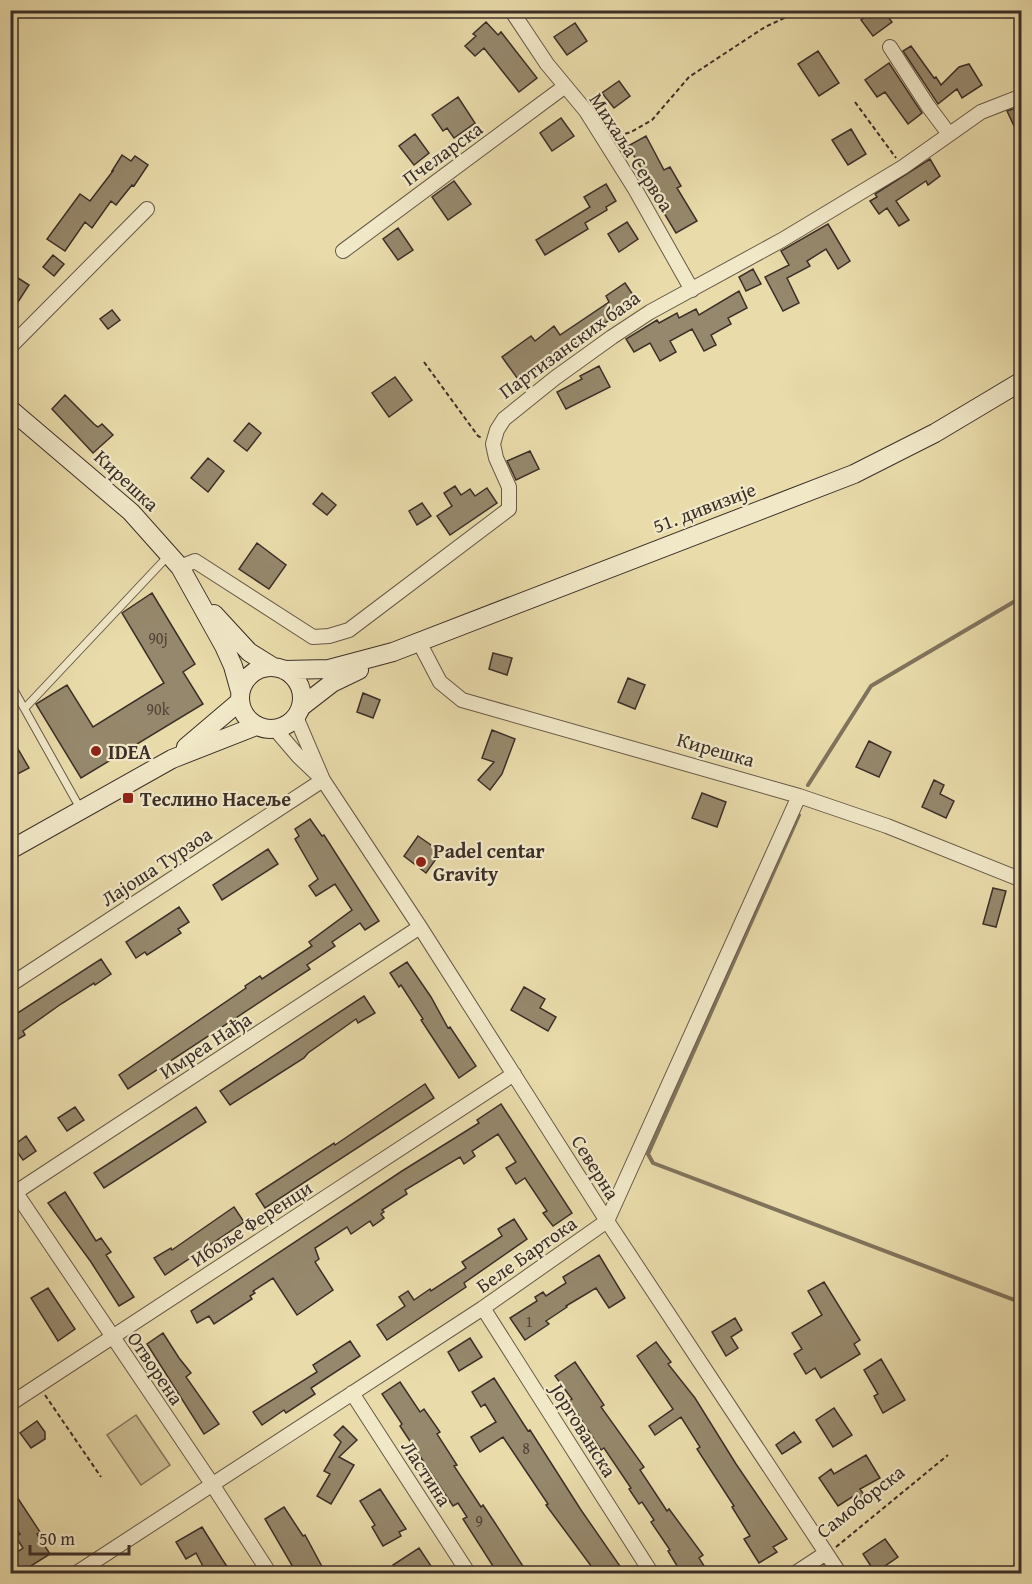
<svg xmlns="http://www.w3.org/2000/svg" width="1032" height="1584" font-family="'Gentium Book Plus',serif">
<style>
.green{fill:#ccbe94;stroke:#84765e;stroke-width:1.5}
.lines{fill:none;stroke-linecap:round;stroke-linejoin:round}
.stream{stroke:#80735c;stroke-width:4}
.building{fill:#96886c;stroke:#3c2f28;stroke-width:1.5}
.lane-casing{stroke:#675a48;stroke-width:9}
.street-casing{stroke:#675a48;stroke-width:16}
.secondary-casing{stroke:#3c2f28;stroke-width:20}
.path{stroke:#3c2f28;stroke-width:2;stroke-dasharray:4.5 3;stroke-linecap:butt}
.lane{stroke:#f1e8c8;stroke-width:7}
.street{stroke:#f1e8c8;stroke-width:14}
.secondary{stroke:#f1e8c8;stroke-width:18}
.poi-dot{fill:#8f2418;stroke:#f1e8c8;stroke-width:2}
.labels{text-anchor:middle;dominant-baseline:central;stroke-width:4.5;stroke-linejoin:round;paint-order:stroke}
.number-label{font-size:16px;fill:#524539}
.street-label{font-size:20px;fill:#3c2f28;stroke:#f1e8c8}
.poi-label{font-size:20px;font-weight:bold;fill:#3c2f28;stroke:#f1e8c8;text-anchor:start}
</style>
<rect width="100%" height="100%" fill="#e9dbaa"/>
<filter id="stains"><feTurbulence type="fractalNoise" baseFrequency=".00333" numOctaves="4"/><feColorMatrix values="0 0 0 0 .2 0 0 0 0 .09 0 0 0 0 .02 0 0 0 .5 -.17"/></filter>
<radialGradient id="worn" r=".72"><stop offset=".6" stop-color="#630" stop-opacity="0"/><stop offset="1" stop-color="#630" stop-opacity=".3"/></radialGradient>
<path class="green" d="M136 1415 170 1465 141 1485 107 1435Z"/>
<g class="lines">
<path class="stream" d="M808 785 871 686 1022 597
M799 815 648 1154 653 1163 1022 1303
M1008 1574 1022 1557"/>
</g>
<path class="building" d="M874 10H883L892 22 873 36 861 20Z
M486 22 498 35 501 32 537 78 519 92 484 48 475 56 465 46 476 36 473 34Z
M575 23 587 41 567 55 554 37Z
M911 46 934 78 936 77 941 85 959 67 969 64 982 85 962 98 957 89 938 104 903 51Z
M818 51 839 83 819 96 798 64Z
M889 63 922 113 908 124 885 92 877 97 865 80Z
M619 81 630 96 614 108 602 93Z
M458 97 475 123 454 138 447 128 443 131 432 115Z
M1022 106V143L1007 111Z
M561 118 574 136 552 151 540 133Z
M851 129 866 154 848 165 832 140Z
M415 134 429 153 414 165 399 146Z
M646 136 664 170 670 167 681 186 677 188 697 221 676 233 664 213 667 211 628 146Z
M122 155 131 161 135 156 148 165 134 186 132 185 116 205 111 201 92 228 85 222 65 251 47 239 80 194 90 201 113 171H112Z
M930 159 940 176 928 185 926 181 896 201 909 220 899 226 887 208 879 214 870 201 877 197 875 194Z
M454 181 471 204 448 220 432 197Z
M606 184 616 201 606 207 607 210 585 223 588 229 545 255 536 240 590 207 584 197Z
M627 222 638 239 619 252 608 234Z
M828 224 850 261 838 269 826 249 807 261 810 266 787 278 799 303 783 311 765 277 789 265 781 251Z
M398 228 413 250 398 260 383 239Z
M53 255 64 264 54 276 43 267Z
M753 269 761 284 746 291 739 277Z
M10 273 29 285 18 302 10 296Z
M625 283 637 301 520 382 502 357 531 336 535 341 554 326 560 335 609 302 606 296Z
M739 291 747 308 728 318 731 324 711 335 716 345 704 351 692 329 670 341 676 352 660 361 650 343 634 352 626 339 657 320 659 323 677 313 679 318 696 309 699 315Z
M112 310 120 320 108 329 100 319Z
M599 366 610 387 566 409 557 392 582 379 580 376Z
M395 377 412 400 389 417 372 393Z
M65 395 94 424 98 427 102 424 113 435 93 453 52 409Z
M249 423 261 433 247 451 234 441Z
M530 451 539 469 516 480 507 461Z
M208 458 224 471 208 492 191 478Z
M455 486 461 495 470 489 475 496 487 488 497 503 450 535 437 516 452 506 444 493Z
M322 493 336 505 327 515 313 504Z
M422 503 431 516 417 525 409 511Z
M257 543 286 565 269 589 239 569Z
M152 593 195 664 183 672 203 704 81 778 36 704 67 685 93 727 164 683 122 613Z
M493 653 512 658 507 675 489 669Z
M628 678 645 685 635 709 618 702Z
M363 693 380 700 373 718 357 712Z
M492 730 515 739 502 774 490 790 478 780 494 762 482 758Z
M10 735 29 768 10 778Z
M869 741 891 752 879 777 856 767Z
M934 780 944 785 940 794 954 801 946 818 922 807Z
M702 793 726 802 717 827 692 818Z
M310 819 322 836 324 835 379 921 365 930 360 923 332 942 335 946 307 965 310 969 128 1089 119 1075 246 988 245 986 260 976 262 979 312 946 309 942 352 910 335 884 316 896 309 886 318 879 295 839 299 836 295 829Z
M418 836 441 852 426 873 404 856Z
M268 849 278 864 222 900 213 885Z
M993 888 1006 891 996 927 983 924Z
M179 907 189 922 178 929 181 933 147 955 145 952 136 958 126 942Z
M101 959 111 974 95 985 94 983 61 1004 23 1031 25 1035 10 1044V1018Z
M407 962 431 997 448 1028 450 1027 476 1066 459 1078 421 1020 423 1019 401 985 399 987 390 973Z
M524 987 545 999 540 1008 556 1017 548 1031 511 1010Z
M364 996 375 1013 358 1023 356 1019 308 1053 304 1058 230 1105 220 1091Z
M425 1084 434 1098 265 1208 256 1194 334 1143 335 1145Z
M501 1104 572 1213 553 1226 543 1213 547 1211 525 1178 516 1184 506 1168 516 1162 498 1134 472 1151 475 1156 464 1164 460 1157 405 1190 407 1194 382 1210 384 1212 381 1214 384 1218 373 1226 370 1221 351 1234 347 1227 315 1248 319 1259 315 1262 333 1290 297 1315 273 1278 253 1291 255 1293 250 1296 252 1299 214 1324 209 1316 197 1323 191 1311 402 1171 479 1123 477 1120Z
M75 1107 84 1120 67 1131 58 1118Z
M196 1107 206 1122 104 1188 94 1173Z
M26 1136 36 1151 23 1160 13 1146Z
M65 1192 96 1241 101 1238 111 1252 106 1255 134 1297 119 1306 91 1262 48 1203Z
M234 1207 244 1222 165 1275 154 1258 171 1248 172 1250Z
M514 1219 527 1239 464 1283 466 1287 387 1340 377 1325 405 1306 399 1297 408 1291 414 1300 430 1289 431 1291 466 1268 462 1262 502 1236 498 1229Z
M599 1255 625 1298 609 1308 596 1288 566 1306 567 1307 546 1321 549 1324 525 1340 510 1318 537 1301 535 1297 543 1292 546 1296 566 1283 563 1277Z
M824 1282 860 1340 854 1344 860 1354 821 1378 815 1368 806 1374 794 1354 802 1349 792 1333 822 1315 808 1291Z
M48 1288 75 1329 58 1341 31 1298Z
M735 1318 742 1330 731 1337 738 1348 726 1356 712 1332Z
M163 1333 179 1358 191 1373 186 1377 219 1424 204 1434 147 1344Z
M470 1338 482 1357 459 1371 448 1352Z
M350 1341 360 1356 311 1388 315 1394 286 1413 284 1410 262 1425 253 1412 317 1372 313 1365Z
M656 1342 671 1362 668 1364 695 1398 736 1464 787 1539 773 1547 777 1552 759 1563 744 1539 750 1536 732 1507 734 1506 697 1449 700 1447 681 1417 655 1435 649 1426 673 1409 637 1356Z
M881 1359 905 1400 883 1413 874 1396 878 1394 864 1370Z
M575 1362 604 1405 601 1407 644 1467 640 1470 667 1511 669 1509 703 1555 699 1558 709 1574H682L668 1551 670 1550 651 1522 654 1520 642 1502 639 1504 629 1489 631 1488 604 1448 601 1450 569 1401 572 1399 555 1376Z
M494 1378 528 1431 530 1430 581 1510 622 1569 616 1574H597L546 1505 548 1504 503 1437 480 1452 471 1437 496 1422 485 1404 481 1407 472 1392Z
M400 1382 420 1412 424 1409 440 1432 437 1434 457 1465 454 1466 481 1507 483 1505 495 1523 528 1574H498L463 1519 467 1517 458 1503 453 1506 435 1479 400 1426 402 1424 382 1394Z
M834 1408 852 1435 833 1447 816 1420Z
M37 1421 45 1432V1439L31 1448 20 1433Z
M343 1426 357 1440 339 1457 354 1465 331 1504 317 1496 330 1474 324 1471 341 1442 334 1435Z
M794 1432 801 1442 782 1454 776 1445Z
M866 1455 880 1478 860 1489 867 1499 858 1506 852 1497 838 1506 819 1478 831 1469 834 1474Z
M380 1489 406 1529 399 1532 401 1536 383 1546 372 1527 375 1525 360 1501Z
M17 1497 40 1532 37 1534 50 1554 18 1574H10V1557L23 1548 16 1537 20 1534 10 1519V1502Z
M284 1507 303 1536 305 1535 326 1574H297L265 1519Z
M202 1527 222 1559 232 1574H207L196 1553 186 1559 176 1542Z
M885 1539 898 1557 885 1566 890 1574H876L863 1554Z
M419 1548 431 1566 420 1574H399L393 1565Z"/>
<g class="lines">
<g class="lane-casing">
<path id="lane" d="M10 683 80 808
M25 708 169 555"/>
</g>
<g class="street-casing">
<path id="street" d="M511 10 547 64 586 111 635 189 692 290
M890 47 928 106 949 134
M343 251 564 87
M10 347 147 209
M180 567 195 561 313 637 329 636 349 630 509 509V487L496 458 493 444 497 430 504 419 555 378 612 337 650 312 782 240 903 167 981 112 1022 96
M419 642 440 682 462 700 799 796 887 826 1022 880
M296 717 323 780 420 927 607 1221 840 1574
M275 729 299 757 319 776
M10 985 323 780
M12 1187 212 1484 270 1574
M10 1196 420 927
M483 1308 652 1574
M352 1393 469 1574
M10 1404 514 1074
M75 1574 483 1308 607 1221 799 796
M794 1574 826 1553"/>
</g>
<g class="secondary-casing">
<path id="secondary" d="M10 409 131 512 180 567 224 646 233 666 240 691
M214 614 249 652 273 667
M240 698a31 31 0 1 1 62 0a31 31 0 1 1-62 0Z
M284 670 329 669 393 652 854 474 935 433 1022 381
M301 707 332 683 359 670
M186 747 239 702
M10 850 172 759 256 726"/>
</g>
<path class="path" d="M855 102 896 158
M618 136 631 132 652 120 689 77 765 27 793 14
M424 362 478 436 482 438
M45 1395 101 1477
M836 1547 948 1455"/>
<use href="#lane" class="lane"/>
<use href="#street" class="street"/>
<use href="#secondary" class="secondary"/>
</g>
<g class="poi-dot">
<circle cx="96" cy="751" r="6"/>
<rect x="122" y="792" width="12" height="12" rx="3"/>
<circle cx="421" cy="862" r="6"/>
</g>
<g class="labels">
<g class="number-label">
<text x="158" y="638">90j</text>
<text x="158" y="709">90k</text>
<text x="529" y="1321">1</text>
<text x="526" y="1448">8</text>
<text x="479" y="1521">9</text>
</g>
<g class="street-label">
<text transform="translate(632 152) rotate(57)">Михаља Сервоа</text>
<text transform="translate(442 153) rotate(-36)">Пчеларска</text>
<text transform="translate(569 344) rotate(-36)">Партизанских база</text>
<text transform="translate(127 480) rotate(43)">Кирешка</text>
<text transform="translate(704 507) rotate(-21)">51. дивизије</text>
<text transform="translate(716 749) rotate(16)">Кирешка</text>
<text transform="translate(156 866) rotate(-33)">Лајоша Турзоа</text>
<text transform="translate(205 1045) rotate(-33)">Имреа Нађа</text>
<text transform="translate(596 1167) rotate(58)">Северна</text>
<text transform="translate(251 1223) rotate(-33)">Ибоље Ференци</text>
<text transform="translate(526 1254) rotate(-35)">Беле Бартока</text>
<text transform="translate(156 1368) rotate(56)">Отворена</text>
<text transform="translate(584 1430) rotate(58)">Јоргованска</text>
<text transform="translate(427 1473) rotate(57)">Ластина</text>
<text transform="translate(860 1501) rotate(-38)">Самоборска</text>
</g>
<g class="poi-label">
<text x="108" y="751">IDEA</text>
<text x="140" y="798">Теслино Насеље</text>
<text x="433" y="850">Padel centar<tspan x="433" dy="23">Gravity</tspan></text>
</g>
</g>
<rect width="1032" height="1584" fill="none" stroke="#e9dbaa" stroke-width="36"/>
<rect x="12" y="12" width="1008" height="1560" fill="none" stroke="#3c2f28" stroke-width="3"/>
<rect x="18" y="18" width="996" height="1548" fill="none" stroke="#3c2f28" stroke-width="1.5"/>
<path d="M30 1545v9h99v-9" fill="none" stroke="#3c2f28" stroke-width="3"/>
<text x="39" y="1545" font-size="18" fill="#3c2f28" stroke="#f1e8c8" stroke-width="4.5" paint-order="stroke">50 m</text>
<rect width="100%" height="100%" filter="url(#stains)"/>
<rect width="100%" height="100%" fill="url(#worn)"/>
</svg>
